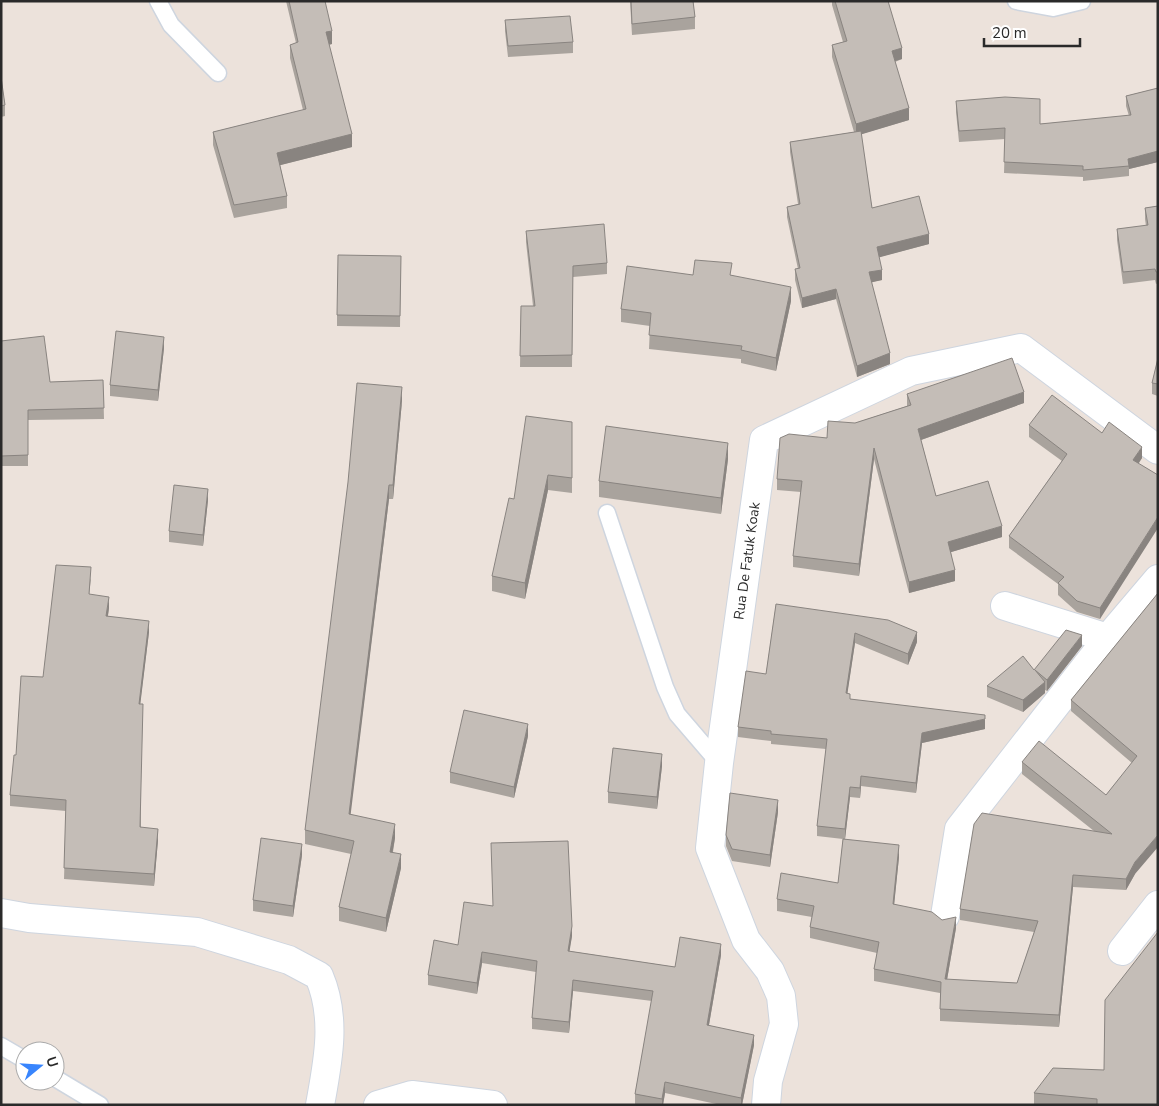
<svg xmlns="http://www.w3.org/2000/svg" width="1159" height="1106" font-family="'Nunito Sans',sans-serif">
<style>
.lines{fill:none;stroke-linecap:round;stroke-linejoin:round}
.service-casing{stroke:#ced5df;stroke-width:19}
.minor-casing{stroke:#ced5df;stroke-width:30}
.tertiary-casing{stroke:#ced5df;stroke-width:30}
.service{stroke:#fff;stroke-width:16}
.minor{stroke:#fff;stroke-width:28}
.tertiary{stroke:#fff;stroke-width:28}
.wall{fill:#a9a39d}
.shaded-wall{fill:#898480}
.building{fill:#c4bdb7;stroke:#898480}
.labels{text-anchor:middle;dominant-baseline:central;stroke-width:5;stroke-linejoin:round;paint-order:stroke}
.street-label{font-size:14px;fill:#2a2a2a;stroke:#fff}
</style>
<rect width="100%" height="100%" fill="#ece2db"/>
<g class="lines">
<g class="service-casing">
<path id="service" d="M158 1 171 25 218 73
M1016 1 1053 8 1082 1
M607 513 665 687 677 714 719 763
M1 1046 25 1060
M55 1078 100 1105"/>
</g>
<g class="minor-casing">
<path id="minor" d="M1005 606 1108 638
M1 913 29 918 197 932 289 960 319 976C337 1018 328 1061 320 1105
M945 916 959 829 1108 638 1158 579
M1122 951 1158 905
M766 1105 768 1081 784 1024 781 996 770 971 746 940 710 848 719 763 764 440 911 371 1021 348 1158 450"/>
</g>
<g class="tertiary-casing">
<path id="tertiary" d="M378 1105 412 1095 493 1105"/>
</g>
<use href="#service" class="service"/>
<use href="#minor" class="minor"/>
<use href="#tertiary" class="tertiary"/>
</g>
<path class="wall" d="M286 1H325L332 44 329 45 352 147 280 165 287 196V208L234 218 213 145V132L303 110 290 58V45L296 43Z
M630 1H693L695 17V29L632 35Z
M832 1H888L902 59 895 62 909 120 861 134 872 208 929 244 879 257 882 280 871 282 890 364 857 377 836 299 802 308 795 280V269H798L787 217V207L798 204 790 152V142L854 132 832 57V45L843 42 832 5Z
M505 20 573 42V53L508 57 505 31Z
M1 77 5 105V116L1 117Z
M1158 88V162L1129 169V176L1083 181V177L1004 173 1005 139 959 142 956 112V101L1040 124 1129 116 1126 106V96Z
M1158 206V283L1156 284 1155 280 1123 284 1117 240V229L1146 226 1145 219V208Z
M526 231 607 263V274L573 277 572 367H520L521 306H533L526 242Z
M401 256 400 327 337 326V315Z
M693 275H732L791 301 776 371 741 363V359L649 349 650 326 621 322V309Z
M1 341 50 382 103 380 104 419 28 420V466H1Z
M164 348 158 401 110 396V385Z
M1158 358V396L1152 394V383Z
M907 394 1024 403 921 440 936 496 1002 537 951 552 955 581 909 593 874 459 859 576 793 567V556L801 492 777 490V479L827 438 855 423 907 406Z
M402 401 393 499H389L350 814 395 838 393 852 401 868 386 932 339 921V907L351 854 305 844V830Z
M572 422V493L548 490 525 599 492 591V576L514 499Z
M1029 425 1102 433 1142 458 1139 463 1100 619 1077 612 1058 595V584L1009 548V536L1062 461 1029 437Z
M728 459 721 514 599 497V481Z
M208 500 203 546 169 542V531Z
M91 578 89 595 109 608 108 616 149 632 140 704 141 827 158 840 154 886 64 879 66 811 10 806V795L43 677Z
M1158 593 1135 874 1126 890 1073 887 1059 1027 940 1021V993L874 981V969L877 953 810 938V927L812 917 777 911V899L838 883 843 839 817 836V826L826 749 771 744V741L738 737V727L766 674 776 604 917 642 908 665 855 643 847 694 850 699 985 729 922 743 916 793 861 786 860 798 850 797 845 839 899 857 894 904 942 920 956 928 947 980 1017 983 1034 932 960 920V909L1094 831 1022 774V762L1106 795 1132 763 1071 711V700Z
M1082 646 1047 691 1045 690V693L1023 712 987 697V686L1034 670Z
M528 736 514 798 450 783V772Z
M662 766 657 809 608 803V792Z
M778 812 770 867 732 861 726 846V835Z
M302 855 293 917 253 911V900Z
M572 936 569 951 675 967 721 955 709 1025 754 1045 742 1105H721L665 1093 663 1105 635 1104V1094L652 1001 573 991 569 1033 532 1029V1018L536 972 482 963 477 994 428 985V975L458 945Z
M1104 1070 1158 1105H1034V1093Z"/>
<path class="shaded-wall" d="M332 31V44L326 45V32Z
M902 48V59L892 62V51Z
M909 108V120L856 136V124Z
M352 134V147L277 166V153Z
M1158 151V162L1129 169 1128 159Z
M929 234V244L877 258V247Z
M882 270V280L869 283V272Z
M791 287V301L776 371V358Z
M836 289V299L802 308V298Z
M164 337V348L158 401V390Z
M890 353V364L857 377V366Z
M402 387V401L393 499V485Z
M1024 392V403L918 441V429Z
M728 443V459L721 514V498Z
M1142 447V458L1133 471V460Z
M874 448V459L859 576V564Z
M548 475V490L525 599V583Z
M389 485V499L349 828V814Z
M208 489V500L203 546V535Z
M1158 517V528L1100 619V608Z
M1002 526V537L948 553V542Z
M955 570V581L909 593V582Z
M109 597V608L106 627V616Z
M149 621V632L139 715V704Z
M917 632V642L908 665V654Z
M855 633V643L846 703V693Z
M1082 635V646L1047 691V680Z
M1045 682V693L1023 712V700Z
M985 719V729L922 743 916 793V783L922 733Z
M528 724V736L514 798V787Z
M662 754V766L657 809V797Z
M861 776V786L860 798V788Z
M850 787V797L845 839V829Z
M778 800V812L770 867V855Z
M395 824V838L390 866V852Z
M158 829V840L154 886V874Z
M1158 835V847L1135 874 1126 890V879L1135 862Z
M302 844V855L293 917V906Z
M899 845V857L893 916V904Z
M401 854V868L386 932V918Z
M1073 875V887L1059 1027V1015Z
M956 917V928L945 991V979Z
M572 926V936L568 961V951Z
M721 944V955L707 1036V1025Z
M482 952V963L477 994V983Z
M573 980V991L569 1033V1022Z
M754 1035V1045L742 1105H741V1098Z
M665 1082V1093L663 1105H662V1099Z"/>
<path class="building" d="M289 1H325L332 31 326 32 352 134 277 153 287 196 234 205 213 132 306 109 290 45 298 42Z
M631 1H693L695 17 632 24Z
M835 1H888L902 48 892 51 909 108 856 124 832 45 847 41Z
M570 16 573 42 508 46 505 20Z
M1 77 5 105 1 106Z
M1158 88V151L1128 159 1129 166 1083 170V166L1004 162 1005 128 959 131 956 101 1005 97 1040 99V124L1131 115 1126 96Z
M861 131 872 208 919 196 929 234 877 247 882 270 869 272 890 353 857 366 836 289 802 298 795 269 800 268 787 207 800 204 790 142Z
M1158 206V272H1156L1155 269 1123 272 1117 229 1148 225 1145 208Z
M604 224 607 263 573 266 572 355 520 356 521 306H535L526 231Z
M338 255 401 256 400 316 337 315Z
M695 260 732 263 730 275 791 287 776 358 741 350 742 346 649 335 651 313 621 309 627 266 693 275Z
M116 331 164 337 158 390 110 385Z
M44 336 50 382 103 380 104 408 28 410V455L1 456V341Z
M1012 358 1024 392 918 429 936 496 988 481 1002 526 948 542 955 570 909 582 874 448 859 564 793 556 802 481 777 479 780 438 789 434 827 438 828 421 855 423 911 405 907 394Z
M1158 358V384L1152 383Z
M357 383 402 387 393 485H389L349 814 395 824 390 852 401 854 386 918 339 907 354 841 305 830 348 482Z
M1052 395 1102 433 1109 422 1142 447 1133 460 1158 475V517L1100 608 1077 601 1058 583 1064 577 1009 536 1067 454 1029 425Z
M526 416 572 422V478L548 475 525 583 492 576 509 498 514 499Z
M606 426 728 443 721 498 599 481Z
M174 485 208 489 203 535 169 531Z
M56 565 91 567 89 594 109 597 106 616 149 621 139 704H143L140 827 158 829 154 874 64 868 66 800 10 795 14 755H16L21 676 43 677Z
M1158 593V835L1135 862 1126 879 1073 875 1059 1015 940 1009 941 982 874 969 879 942 810 927 814 906 777 899 781 873 838 883 843 839 899 845 893 904 932 912 942 920 956 917 945 979 1017 983 1038 921 960 909 974 824 982 813 1112 834 1022 762 1039 741 1106 795 1137 756 1071 700Z
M776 604 888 620 917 632 908 654 855 633 846 693 850 694V699L985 715V719L922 733 916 783 861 776 860 788 850 787 845 829 817 826 827 739 771 734V731L738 727 746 671 766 674Z
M1066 630 1082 635 1047 680 1035 670 1045 682 1023 700 987 686 1023 656 1034 670Z
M464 710 528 724 514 787 450 772Z
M613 748 662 754 657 797 608 792Z
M730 793 778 800 770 855 732 849 726 835Z
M261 838 302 844 293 906 253 900Z
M568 841 572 926 568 951 675 967 680 937 721 944 707 1025 754 1035 741 1098 665 1082 662 1099 635 1094 653 991 573 980 569 1022 532 1018 537 961 482 952 477 983 428 975 434 940 458 945 464 902 493 906 491 843Z
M1158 932V1105H1097V1099L1034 1093 1053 1068 1104 1070 1105 1000Z"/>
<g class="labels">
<g class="street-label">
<text transform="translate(747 561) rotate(-82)">Rua De Fatuk Koak</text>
</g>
</g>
<rect width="1159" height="1106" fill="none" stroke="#2a2a2a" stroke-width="5"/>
<g transform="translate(40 1066) rotate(72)"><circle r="24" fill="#ffffff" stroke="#aaaaaa"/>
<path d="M0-4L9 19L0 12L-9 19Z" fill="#3885fd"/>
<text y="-8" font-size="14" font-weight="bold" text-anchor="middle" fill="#2a2a2a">U</text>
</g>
<path d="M984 38v8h96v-8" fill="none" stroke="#2a2a2a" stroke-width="2.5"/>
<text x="992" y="38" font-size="15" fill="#2a2a2a" stroke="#ffffff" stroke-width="4" paint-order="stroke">20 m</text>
</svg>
